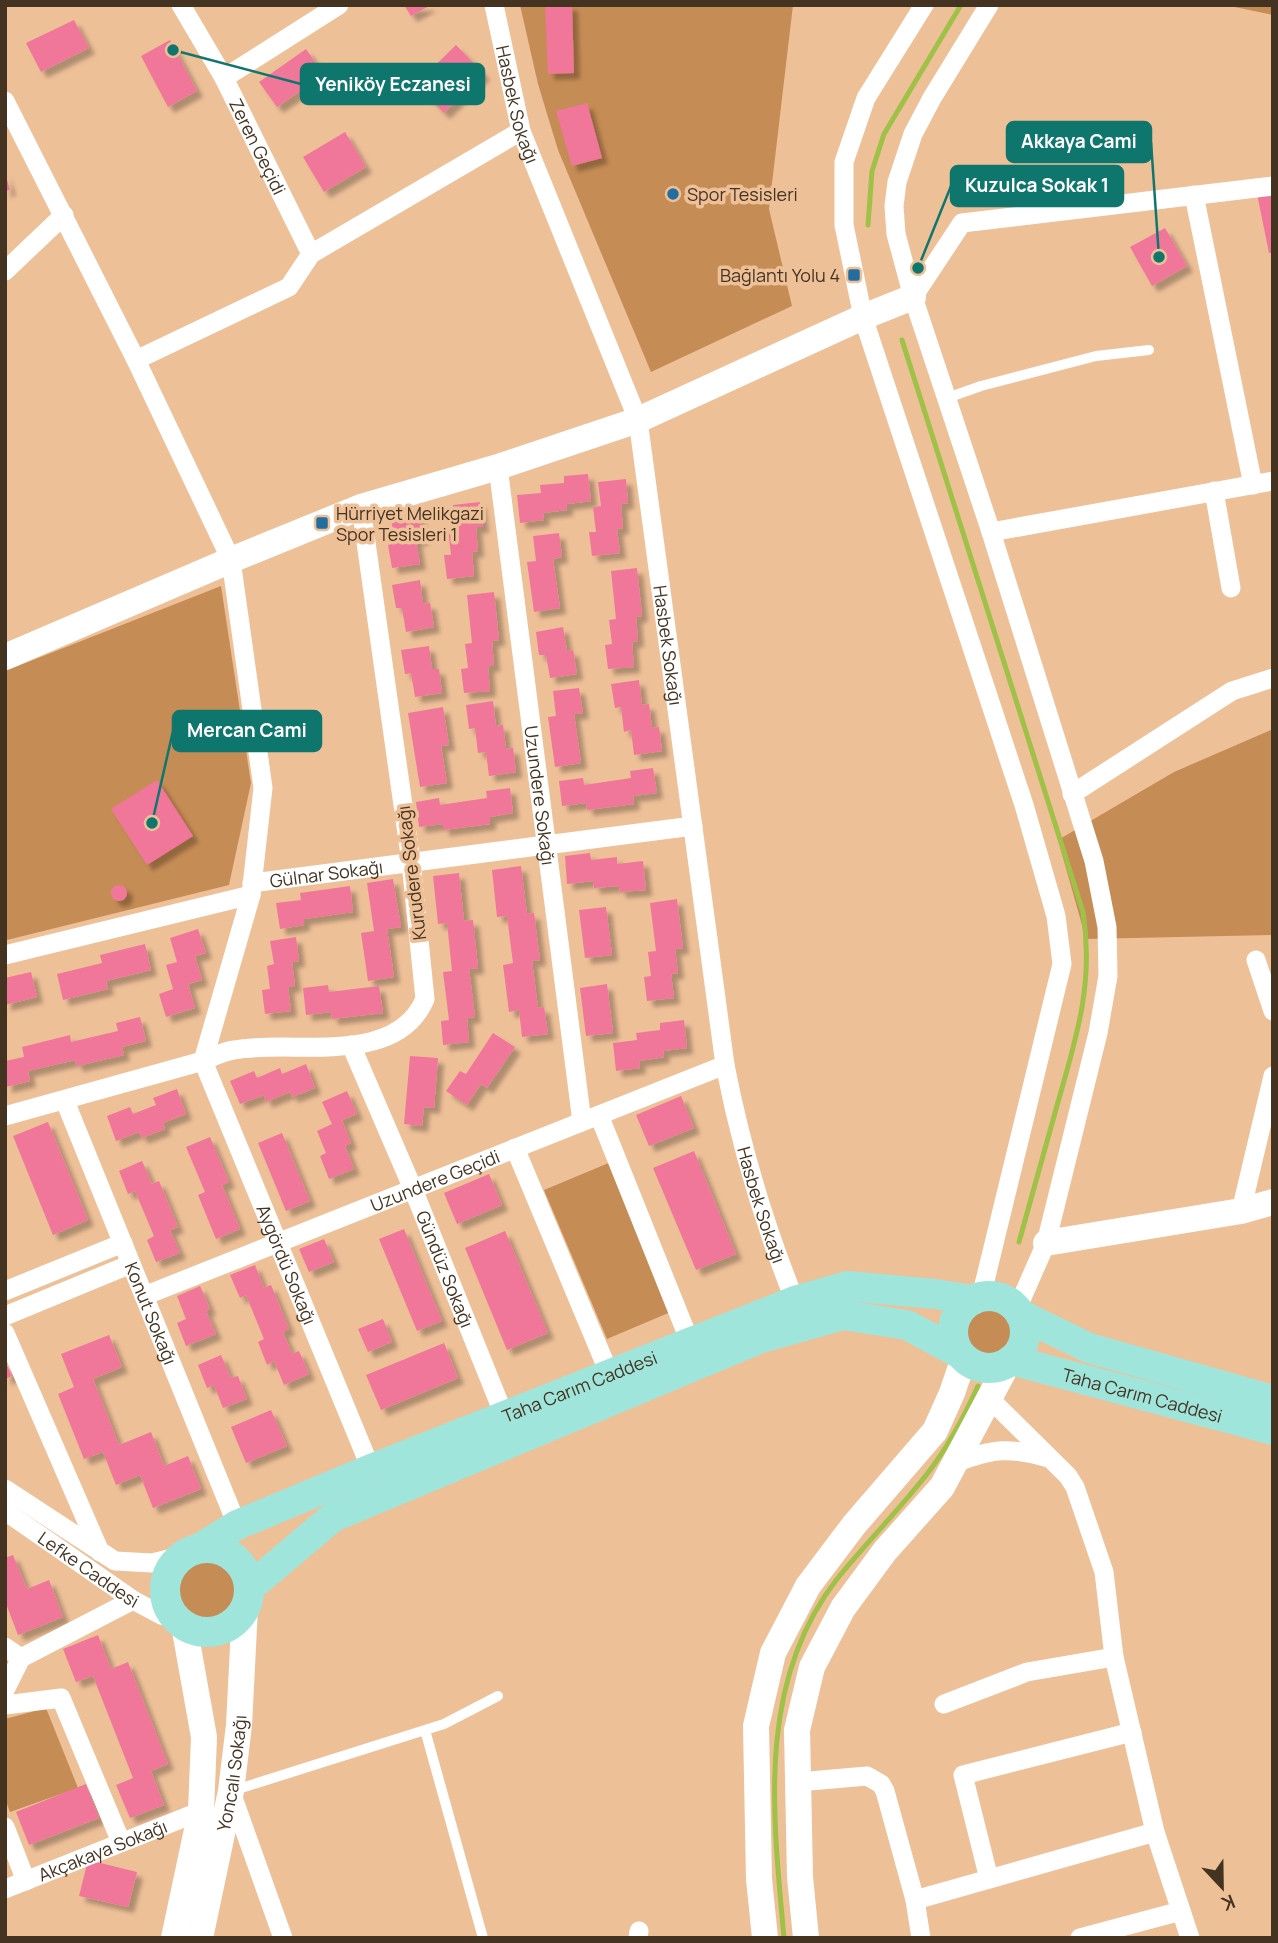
<svg xmlns="http://www.w3.org/2000/svg" width="1278" height="1943" font-family="Manrope,sans-serif">
<style>
.green{fill:#c68c55}
.lines{fill:none;stroke-linecap:round;stroke-linejoin:round}
.stream{stroke:#9fc148;stroke-width:5}
.building{fill:#f0779a;filter:url(#shadow)}
.lane{stroke:#fff;stroke-width:10}
.street{stroke:#fff;stroke-width:19}
.secondary{stroke:#fff;stroke-width:26}
.primary{stroke:#a0e5db;stroke-width:30}
.poi-dot{fill:#236da1;stroke:#eec098;stroke-width:2.5}
.labels{text-anchor:middle;dominant-baseline:central;stroke-width:7;stroke-linejoin:round;paint-order:stroke}
.street-label{font-size:18px;fill:#453322;stroke:#eec098}
.poi-label{font-size:18px;fill:#453322;stroke:#eec098;text-anchor:start}
.leader{fill:none;stroke:#0f766e;stroke-width:2.5}
.callout-dot{fill:#0f766e;stroke:#eec098;stroke-width:2.5}
.callout{fill:#0f766e;stroke:#0f766e;stroke-width:2.5}
.callout-label{font-size:19px;text-anchor:middle;font-weight:bold;fill:#fff}
</style>
<defs>
<filter id="shadow"><feDropShadow dx="6" dy="6" stdDeviation="2" flood-color="#0004"/></filter>
</defs>
<rect width="100%" height="100%" fill="#eec098"/>
<path class="green" d="M520 5H793L769 209 792 306 651 372 558 150 538 84Z
M1225 5H1273V15Z
M221 586 251 783 229 885 7 940 5 936V671Z
M1273 729V935L1086 939 1058 840 1174 772Z
M611 1162 673 1311 607 1339 544 1190Z
M967 1332a22 22 0 1 1 44 0a22 22 0 1 1-44 0Z
M175 1589a31 31 0 1 1 62 0a31 31 0 1 1-62 0Z
M46 1708 78 1788 10 1812 5 1799V1719Z"/>
<g class="lines">
<path class="stream" d="M868 225 872 171 884 134 961 5
M902 340 1083 912C1094 982 1077 1036 1058 1102 1045 1149 1032 1196 1019 1242
M784 1938C773 1815 756 1683 837 1579 866 1543 899 1510 927 1474 948 1447 964 1417 978 1386"/>
</g>
<path class="building" d="M404 5H431L411 16Z
M545 5H572L574 73 548 74Z
M74 20 89 48 41 72 26 43Z
M170 40 197 91 168 107 141 56Z
M456 45 484 74 444 113 416 84Z
M306 49 324 75 277 107 259 82Z
M587 103 602 158 572 166 556 111Z
M345 132 366 167 324 192 303 157Z
M5 173 10 190 5 191Z
M1273 191V253H1269L1257 194Z
M1165 228 1187 266 1152 286 1130 247Z
M588 474 591 501 567 504V510L543 513 544 520 520 523 517 495 541 493 540 485 564 483V476Z
M626 479 628 503 621 504 623 528 617 529 620 553 592 556 589 532H596L593 507 601 506 598 482Z
M480 502 483 527H476L478 551 472 552 474 576 447 579 444 555H451L448 530H455L453 505Z
M419 515 423 539 416 540 420 564 392 568 388 545 395 543 391 519Z
M559 533 562 557 553 559 560 608 534 612 527 562 536 561 533 536Z
M637 568 642 616 636 617 638 641 632 642 634 667 608 669 605 645 612 644 609 620 616 619 611 571Z
M420 580 423 604 430 603 434 627 406 632 402 608H396L392 585Z
M494 592 499 640 492 641 494 666H488L490 691 464 693 461 669 468 668 465 644 472 643 467 595Z
M563 627 567 651 573 650 577 674 550 678 546 655H539L536 632Z
M429 646 432 669H439L442 693 415 697 411 673 405 674 401 650Z
M639 680 642 705 649 704 652 728 659 727 662 751 634 755 631 730 624 732 621 707 615 708 611 684Z
M579 688 583 713 574 714 581 763 555 767 548 717 556 716 553 691Z
M493 701 496 726 503 725 506 749 513 748 516 772 489 776 486 752 478 753 475 728 469 729 466 705Z
M443 707 449 745 441 746 447 783 420 787 408 713Z
M653 768 657 793 633 796 634 804 587 810 586 803 562 806 559 781 583 778 584 785 631 778 630 771Z
M157 780 193 836 147 865 111 809Z
M510 788 513 813 490 817V824L443 830V824L419 827 416 802 439 798 440 805 487 798 486 791Z
M590 853 591 860 617 857V864L643 861 646 890 620 892 619 886 594 888 593 881 567 884 565 856Z
M521 866 527 914 534 913 540 960 532 961 538 1008 544 1007 548 1034 522 1037 519 1010 509 1012 503 965 513 963 510 940 507 916 497 917 492 870Z
M459 873 464 921 473 920 478 968 469 969 475 1017 467 1018 469 1042 443 1045 441 1021 449 1020 443 972 452 971 447 923 438 924 433 876Z
M393 879 401 927 387 929 394 977 368 981 361 933 374 931 367 883Z
M111 893a8 8 0 1 1 16 0a8 8 0 1 1-16 0Z
M350 886 353 912 304 919V925L280 929 276 903 301 900 300 893Z
M677 899 683 948 675 949 678 973 671 974 674 998 647 1001 644 977 651 976 648 952 656 951 650 903Z
M606 907 612 955 585 958 579 910Z
M198 929 206 953 195 956 202 980 188 984 195 1008 166 1017 159 994 173 989 166 965 177 962 170 938Z
M296 937 299 961 292 962 295 986 288 987 291 1011 265 1014 262 990 270 989 267 966 274 964 270 941Z
M145 944 151 970 106 981 108 989 63 1000 57 974 102 963 100 955Z
M31 972 37 997 5 1005V978Z
M607 984 613 1033 586 1036 580 988Z
M328 985 329 992 379 986 383 1013 332 1019 331 1012 306 1015 303 988Z
M140 1017 146 1041 122 1047 124 1055 77 1066 75 1060 28 1071 30 1081 6 1087 5 1061 24 1057 22 1047 70 1035 71 1042 118 1031 116 1023Z
M684 1020 687 1048 663 1051 664 1057 639 1061 640 1068 616 1071 613 1043 637 1040 636 1033 660 1030V1023Z
M493 1033 515 1047 487 1088 481 1084 467 1105 446 1091 460 1071 466 1074Z
M410 1056 438 1058 434 1108 424 1107 422 1126 404 1124Z
M306 1064 315 1088 292 1097 290 1092 266 1102 264 1095 240 1104 230 1081 254 1071 257 1078 280 1068 282 1074Z
M177 1089 186 1114 163 1123 165 1129 142 1138 139 1132 116 1141 107 1116 130 1107 133 1114 156 1105 153 1098Z
M347 1091 357 1114 342 1120 351 1143 345 1146 354 1169 329 1179 320 1156 326 1153 317 1131 332 1124 322 1102Z
M681 1096 694 1128 649 1146 636 1115Z
M48 1122 88 1220 53 1235 13 1136Z
M282 1133 310 1201 286 1211 258 1143Z
M210 1137 229 1182 222 1185 240 1229 216 1239 198 1195 205 1192 186 1147Z
M694 1151 736 1254 696 1270 653 1168Z
M142 1161 152 1184 159 1181 178 1227 170 1230 180 1253 156 1262 147 1240 154 1236 135 1191 128 1194 119 1171Z
M489 1174 502 1205 457 1224 444 1193Z
M404 1229 442 1321 417 1331 379 1239Z
M505 1231 548 1333 507 1350 465 1248Z
M324 1239 334 1262 309 1272 299 1249Z
M255 1265 264 1288 271 1285 289 1329 283 1332 292 1354 299 1351 309 1374 284 1385 274 1361 267 1365 258 1342 264 1339 246 1295 240 1298 230 1275Z
M200 1286 210 1309 206 1311 216 1334 186 1346 177 1323 186 1319 177 1296Z
M383 1319 392 1342 368 1352 358 1329Z
M109 1335 122 1367 93 1379 119 1445 151 1432 164 1466 188 1456 201 1489 153 1508 140 1475 116 1485 103 1452 84 1459 58 1394 74 1387 61 1354Z
M444 1343 458 1378 381 1410 366 1375Z
M221 1355 231 1378 238 1376 247 1399 223 1408 214 1385 207 1388 198 1365Z
M5 1361 12 1376 5 1379Z
M271 1410 287 1446 246 1463 231 1427Z
M13 1555 27 1589 49 1580 63 1617 18 1635 5 1601V1558Z
M98 1635 111 1669 128 1662 168 1764 151 1771 164 1805 130 1818 116 1785 133 1778 93 1676 76 1682 63 1649Z
M86 1784 99 1818 29 1845 16 1812Z
M88 1860 137 1872 128 1907 79 1896Z"/>
<g class="lines">
<path class="lane" d="M947 398 981 386 1096 356 1149 350
M425 1730 483 1938
M235 1790 444 1724 498 1696"/>
<g class="street">
<path id="s1" d="M181 5 224 78 311 254"/>
<path id="s2" d="M494 5 521 131 638 420 725 1065C741 1147 764 1224 795 1301"/>
<path d="M924 5 866 98 844 162V225L863 317 1024 805 1056 916 1062 964 981 1297"/>
<path d="M989 5 932 98 913 134 897 182 894 206 896 234 913 297 991 532 1094 861 1107 927 1108 976 1098 1033 1046 1243 1017 1309"/>
<path d="M224 78 339 5"/>
<path d="M5 101 136 360 231 560 263 788 251 895 203 1061"/>
<path d="M1194 195 1253 485"/>
<path d="M5 271 64 215"/>
<path d="M913 297 962 223 1273 186"/>
<path d="M136 360 289 287 311 254 521 131"/>
<path id="s3" d="M498 467 582 1122"/>
<path d="M1214 491 1231 588"/>
<path d="M991 532 1273 481"/>
<path d="M1072 794 1232 691 1273 678"/>
<path id="s4" d="M252 883 693 826"/>
<path d="M5 955 251 895"/>
<path d="M1256 960 1273 1011"/>
<path id="s5" d="M351 1045 413 1189 504 1415"/>
<path id="s6" d="M203 1061 371 1469"/>
<path id="s7" d="M65 1101 237 1525"/>
<path d="M599 1115 690 1342"/>
<path d="M5 1116 203 1061C213 1057 224 1051 234 1050 292 1039 396 1068 425 999L411 862 361 507"/>
<path d="M515 1148 609 1373"/>
<path d="M1241 1211 1273 1076"/>
<path d="M5 1291 123 1243"/>
<path id="s8" d="M144 1296 725 1065"/>
<path d="M5 1316 131 1264"/>
<path d="M5 1333 100 1552"/>
<path d="M989 1398 1068 1476 1075 1487 1104 1572 1114 1657 1155 1832 1190 1938"/>
<path d="M955 1463C994 1448 1009 1447 1049 1458"/>
<path d="M5 1489 115 1561 152 1563 181 1556"/>
<path id="s9" d="M5 1511 133 1600 161 1615 176 1619"/>
<path d="M5 1647 21 1658 133 1600"/>
<path d="M5 1690 21 1658"/>
<path d="M944 1704 1027 1672 1114 1657"/>
<path d="M5 1705 61 1698 121 1842"/>
<path d="M798 1782 867 1776 881 1784 885 1791 915 1900 921 1938"/>
<path d="M231 1792 283 1938"/>
<path d="M5 1827 26 1881"/>
<path d="M989 1879 963 1775 1132 1732"/>
<path id="s10" d="M5 1889 201 1811"/>
<path d="M915 1900 1155 1832"/>
<path d="M638 1938 639 1931"/>
<path d="M1080 1938 1181 1911"/>
</g>
<g class="secondary">
<path d="M5 657 231 560 361 507 498 467 638 420 863 317 913 297"/>
<path d="M1046 1243 1241 1211 1273 1202"/>
<path d="M174 1938 201 1811 204 1737 184 1625"/>
<path id="s11" d="M200 1938 231 1791 239 1725 245 1608"/>
<path d="M765 1938 759 1879 756 1726 773 1653 808 1586 854 1525 935 1431 952 1393 964 1358"/>
<path d="M806 1938 800 1877 797 1730 812 1667 843 1608 885 1551 942 1487 1008 1363"/>
</g>
<g class="primary">
<circle cx="989" cy="1332" r="36"/>
<path d="M1021 1315 1089 1348 1273 1400"/>
<path id="s12" d="M1011 1360 1273 1430"/>
<path id="s13" d="M200 1548 237 1525 371 1469 795 1301 848 1286 935 1294 973 1300"/>
<circle cx="207" cy="1590" r="42"/>
<path d="M249 1588 333 1517 761 1338 843 1315 907 1325 959 1353"/>
</g>
</g>
<g class="poi-dot">
<circle cx="673" cy="194" r="7"/>
<rect x="847" y="268" width="14" height="14" rx="3.5"/>
<rect x="315" y="516" width="14" height="14" rx="3.5"/>
</g>
<g class="labels">
<g class="street-label">
<text stroke="none"><textPath href="#s2" startOffset="102">Hasbek Sokağı</textPath></text>
<text stroke="none"><textPath href="#s1" startOffset="161">Zeren Geçidi</textPath></text>
<text stroke="none"><textPath href="#s2" startOffset="668">Hasbek Sokağı</textPath></text>
<text stroke="none"><textPath href="#s3" startOffset="331">Uzundere Sokağı</textPath></text>
<text stroke="none"><textPath href="#s4" startOffset="75">Gülnar Sokağı</textPath></text>
<text transform="translate(411 873) rotate(-97)">Kurudere Sokağı</text>
<text stroke="none"><textPath href="#s8" startOffset="313">Uzundere Geçidi</textPath></text>
<text stroke="none"><textPath href="#s2" startOffset="1236">Hasbek Sokağı</textPath></text>
<text stroke="none"><textPath href="#s6" startOffset="220">Aygördü Sokağı</textPath></text>
<text stroke="none"><textPath href="#s5" startOffset="243">Gündüz Sokağı</textPath></text>
<text stroke="none"><textPath href="#s7" startOffset="229">Konut Sokağı</textPath></text>
<text stroke="none"><textPath href="#s13" startOffset="413">Taha Carım Caddesi</textPath></text>
<text stroke="none"><textPath href="#s12" startOffset="136">Taha Carım Caddesi</textPath></text>
<text stroke="none"><textPath href="#s9" startOffset="102">Lefke Caddesi</textPath></text>
<text stroke="none"><textPath href="#s11" startOffset="168">Yoncalı Sokağı</textPath></text>
<text stroke="none"><textPath href="#s10" startOffset="105">Akçakaya Sokağı</textPath></text>
</g>
<g class="poi-label">
<text x="687" y="194">Spor Tesisleri</text>
<text x="840" y="275" text-anchor="end">Bağlantı Yolu 4</text>
<text x="336" y="513">Hürriyet Melikgazi<tspan x="336" dy="21">Spor Tesisleri 1</tspan></text>
</g>
</g>
<path class="leader" d="M173 50L301 84M1159 257L1151 142M918 268L951 186M152 823L173 731"/>
<g class="callout-dot">
<circle cx="173" cy="50" r="7"/>
<circle cx="1159" cy="257" r="7"/>
<circle cx="918" cy="268" r="7"/>
<circle cx="152" cy="823" r="7"/>
</g>
<g class="callout">
<rect x="301" y="64" width="183" height="40" rx="7"/>
<rect x="1007" y="122" width="144" height="40" rx="7"/>
<rect x="951" y="166" width="172" height="40" rx="7"/>
<rect x="173" y="711" width="148" height="40" rx="7"/>
</g>
<g class="callout-label">
<text x="393" y="91">Yeniköy Eczanesi</text>
<text x="1079" y="148">Akkaya Cami</text>
<text x="1037" y="192">Kuzulca Sokak 1</text>
<text x="247" y="737">Mercan Cami</text>
</g>
<rect width="1278" height="1943" fill="none" stroke="#453322" stroke-width="14"/>
<g transform="translate(1222 1887) rotate(158)" stroke="#eec098" stroke-width="5" paint-order="stroke">
<path d="M0-5L12 26L0 18L-12 26Z" fill="#453322"/>
<text y="-10" font-size="19" font-weight="bold" text-anchor="middle" fill="#453322">K</text>
</g>
</svg>
